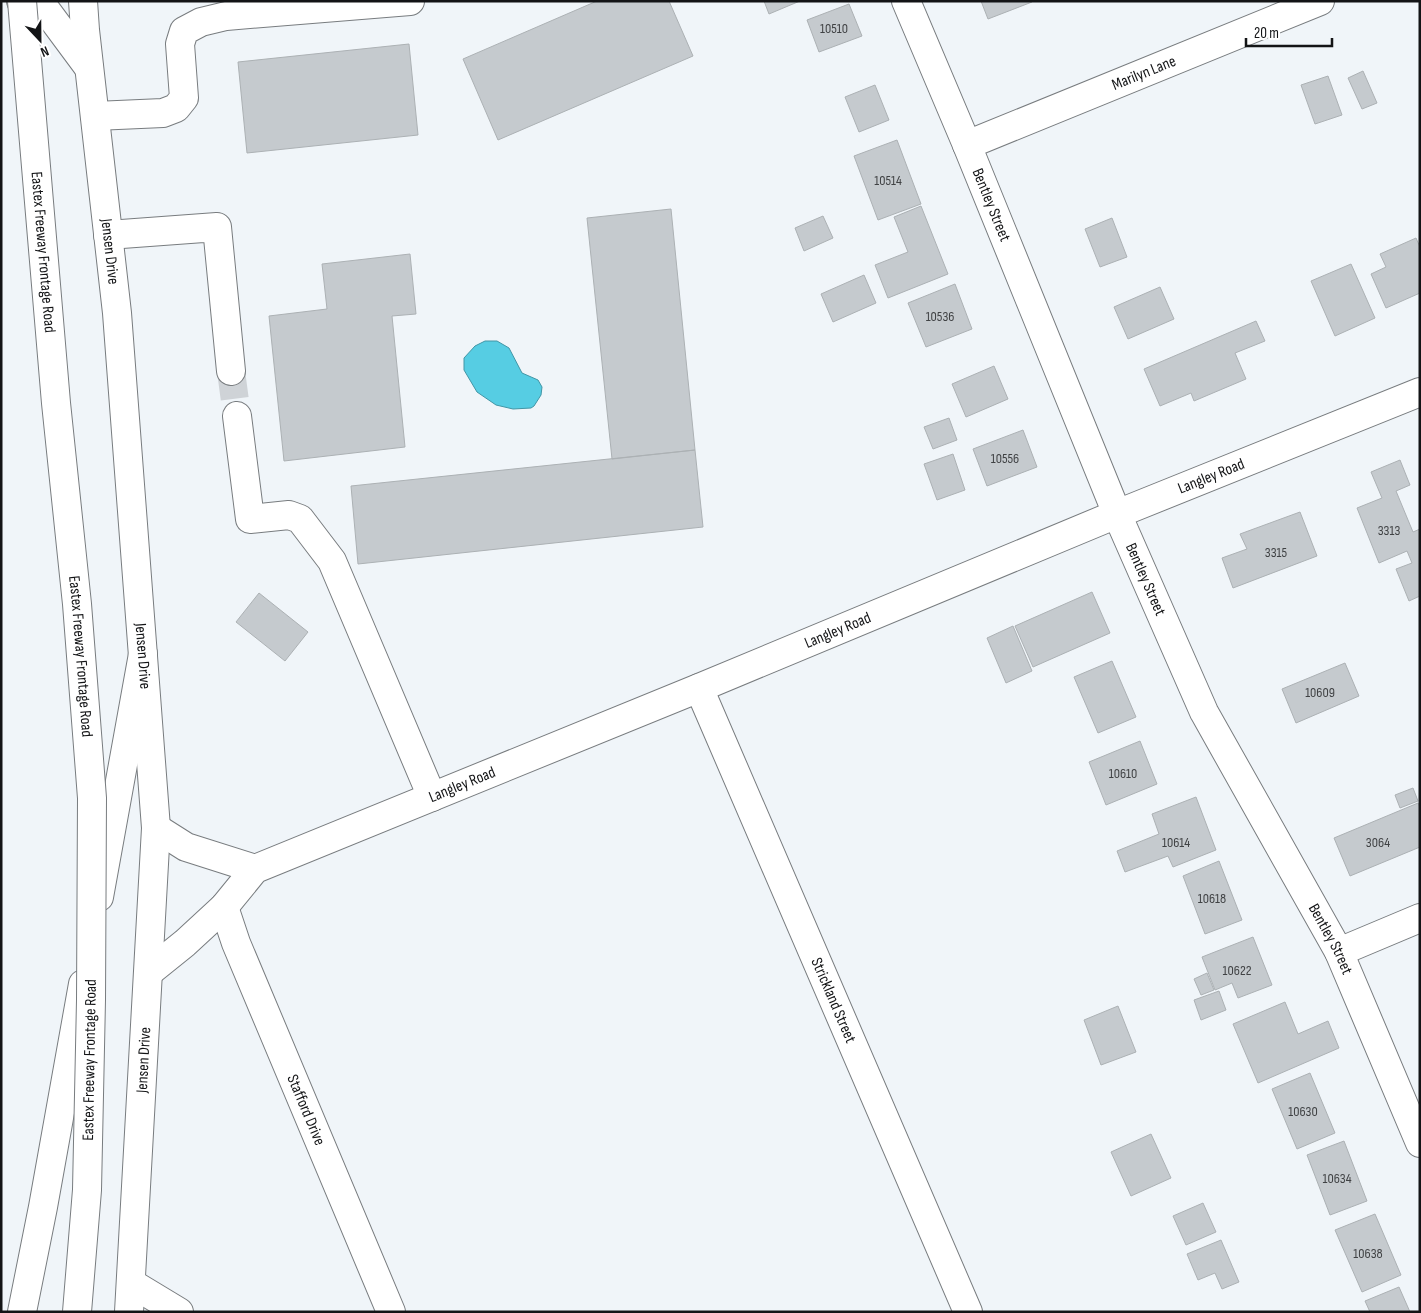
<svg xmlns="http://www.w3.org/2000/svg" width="1421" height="1313" font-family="'Sofia Sans Condensed',sans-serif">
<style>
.water{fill:#56cde3;stroke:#4296a6}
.building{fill:#c5cace;stroke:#acb1b4}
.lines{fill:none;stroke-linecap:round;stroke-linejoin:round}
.minor-tunnel{stroke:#cfd3d7;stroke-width:28;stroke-dasharray:28 14;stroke-linecap:butt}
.minor-casing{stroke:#787c7f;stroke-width:30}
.major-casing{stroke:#787c7f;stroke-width:30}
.highway-casing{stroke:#787c7f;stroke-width:30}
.minor{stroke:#fff;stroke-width:28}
.major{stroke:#fff;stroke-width:28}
.highway{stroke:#fff;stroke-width:28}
.major-bridge-casing{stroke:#787c7f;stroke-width:30;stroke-linecap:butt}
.major-bridge{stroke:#fff;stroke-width:28}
.labels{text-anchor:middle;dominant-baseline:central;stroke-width:4;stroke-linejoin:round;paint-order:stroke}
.number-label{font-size:14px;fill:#404244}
.street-label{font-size:16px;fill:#131416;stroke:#fff}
</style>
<rect width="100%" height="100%" fill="#f0f5f9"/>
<path class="water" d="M485 341H497L509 348 522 373 538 380 542 387 541 395 534 406 531 408 513 409 496 405 477 392 464 370V358L475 346Z"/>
<path class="building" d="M597 1H669L693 56 498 140 463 59Z
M764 1H800L769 14Z
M981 1H1032V2L988 19Z
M849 4 862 36 819 52 807 20Z
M409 44 418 135 247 153 238 62Z
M1363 71 1377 103 1362 109 1348 78Z
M1328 76 1342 115 1315 124 1301 85Z
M875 85 889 120 859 132 845 97Z
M897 140 921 204 878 220 854 156Z
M921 206 948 274 888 298 875 265 908 252 894 217Z
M671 209 695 450 612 459 587 218Z
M823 216 833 238 804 251 795 228Z
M1112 218 1127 257 1100 267 1085 229Z
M1416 238 1420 247V293L1386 308 1371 274 1386 267 1380 254Z
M410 254 416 314 392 316 405 447 284 461 269 316 327 309 322 264Z
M1351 264 1375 318 1335 336 1311 281Z
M864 275 876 303 833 322 821 294Z
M955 284 972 329 926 347 908 303Z
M1160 287 1174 319 1128 339 1114 307Z
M1256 321 1265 341 1235 353 1246 379 1194 401 1191 393 1160 406 1144 369Z
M994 366 1008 399 966 417 952 384Z
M949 418 957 440 933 449 924 427Z
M1023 430 1037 467 987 486 973 449Z
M695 450 703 527 358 564 351 486Z
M953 454 965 490 937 500 924 464Z
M1400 460 1410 485 1396 491 1413 532 1420 529V596L1409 601 1396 569 1412 563 1407 551 1379 563 1357 508 1382 498 1371 472Z
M1300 512 1317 556 1233 588 1222 558 1247 549 1240 534Z
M1092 592 1110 633 1033 667 1015 626Z
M259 593 308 632 285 661 236 622Z
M1013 626 1032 671 1006 683 987 638Z
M1112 661 1136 717 1098 733 1074 677Z
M1345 663 1359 696 1296 723 1282 689Z
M1140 741 1157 784 1106 805 1089 762Z
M1413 788 1418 801 1400 808 1395 795Z
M1196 797 1216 850 1173 867 1168 856 1125 872 1117 851 1159 834 1152 814Z
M1418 803 1420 807V847L1350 876 1334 838Z
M1219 861 1242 920 1205 934 1183 876Z
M1253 937 1272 985 1238 998 1232 983 1215 990 1202 957Z
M1207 973 1214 990 1201 995 1194 979Z
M1219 991 1226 1010 1201 1020 1194 1000Z
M1285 1002 1298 1034 1328 1021 1339 1048 1258 1083 1233 1024Z
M1118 1006 1136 1052 1101 1065 1084 1020Z
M1310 1073 1335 1133 1297 1149 1272 1089Z
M1151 1134 1171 1178 1131 1196 1111 1152Z
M1344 1141 1367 1201 1330 1215 1307 1155Z
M1203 1203 1216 1232 1186 1245 1173 1216Z
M1375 1214 1401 1275 1362 1292 1335 1230Z
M1221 1240 1239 1282 1222 1289 1215 1273 1198 1280 1187 1254Z
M1399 1287 1410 1312H1370L1365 1301Z"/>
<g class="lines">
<path class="minor-tunnel" d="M231 371 237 416"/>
<g class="minor-casing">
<g id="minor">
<path id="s1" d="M906 1 967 145 1117 514 1204 712 1339 952 1420 1143"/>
<path d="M95 116 163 113 176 108 184 98 180 44 184 31 201 22 226 16 410 1"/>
<path id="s2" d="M967 145 1320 1"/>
<path d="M108 235 217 227 231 371"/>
<path d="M237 416 250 519 289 515 300 519 332 561 432 797"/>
<path id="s3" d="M699 688 968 1312"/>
<path d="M156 828 186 847 255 869"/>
<path id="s4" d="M224 907 236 943 391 1312"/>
<path d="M1339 952 1420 918"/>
<path id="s5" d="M149 972 185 943 224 907 255 869 699 688 1117 514 1420 392"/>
<path d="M131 1283 179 1312"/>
</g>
</g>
<g class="major-casing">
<g id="major">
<path d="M21 1 46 10 89 68"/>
<path id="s6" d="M83 1 85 30 117 313 156 828 129 1312"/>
</g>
</g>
<g class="highway-casing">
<path id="highway" d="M99 897 143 654
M22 1312 43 1207 83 984"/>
</g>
<use href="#minor" class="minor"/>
<use href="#major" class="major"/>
<use href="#highway" class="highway"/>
<g class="major-bridge-casing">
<g id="major-bridge">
<path id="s7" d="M22 1 56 403 77 604 92 798 91 1000 87 1190 77 1312"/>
</g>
</g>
<use href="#major-bridge" class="major-bridge"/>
</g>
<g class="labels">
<g class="number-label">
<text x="834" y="28">10510</text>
<text x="888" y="180">10514</text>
<text x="940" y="316">10536</text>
<text x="1005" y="458">10556</text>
<text x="1389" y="530">3313</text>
<text x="1276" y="552">3315</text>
<text x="1320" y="692">10609</text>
<text x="1123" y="773">10610</text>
<text x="1176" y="842">10614</text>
<text x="1378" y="842">3064</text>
<text x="1212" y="898">10618</text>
<text x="1237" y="970">10622</text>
<text x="1303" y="1111">10630</text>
<text x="1337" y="1178">10634</text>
<text x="1368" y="1253">10638</text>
</g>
<g class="street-label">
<text stroke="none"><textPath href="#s2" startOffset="191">Marilyn Lane</textPath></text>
<text stroke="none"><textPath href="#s1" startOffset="221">Bentley Street</textPath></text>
<text stroke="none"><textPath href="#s7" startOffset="252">Eastex Freeway Frontage Road</textPath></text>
<text stroke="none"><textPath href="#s6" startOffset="252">Jensen Drive</textPath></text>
<text stroke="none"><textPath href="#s5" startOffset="1182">Langley Road</textPath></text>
<text stroke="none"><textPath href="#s1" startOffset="626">Bentley Street</textPath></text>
<text stroke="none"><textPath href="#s5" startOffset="778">Langley Road</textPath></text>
<text stroke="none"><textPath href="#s7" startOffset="658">Eastex Freeway Frontage Road</textPath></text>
<text stroke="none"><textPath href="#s6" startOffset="658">Jensen Drive</textPath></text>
<text stroke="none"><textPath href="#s5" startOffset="372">Langley Road</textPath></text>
<text stroke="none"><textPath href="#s1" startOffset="1031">Bentley Street</textPath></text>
<text stroke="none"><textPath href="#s3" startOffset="340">Strickland Street</textPath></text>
<text transform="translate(90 1060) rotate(-89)">Eastex Freeway Frontage Road</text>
<text transform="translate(144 1060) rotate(-87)">Jensen Drive</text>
<text stroke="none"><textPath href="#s4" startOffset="219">Stafford Drive</textPath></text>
</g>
</g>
<rect width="1421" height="1313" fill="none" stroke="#131416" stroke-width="5"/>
<g transform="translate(40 40) rotate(158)" stroke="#ffffff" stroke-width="4" paint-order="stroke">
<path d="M0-4L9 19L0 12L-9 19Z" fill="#131416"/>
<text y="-8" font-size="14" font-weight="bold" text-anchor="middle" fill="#131416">N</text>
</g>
<path d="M1246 38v8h86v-8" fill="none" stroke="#131416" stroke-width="2.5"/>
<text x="1254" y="38" font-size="15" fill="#131416" stroke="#ffffff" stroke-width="4" paint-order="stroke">20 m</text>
</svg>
